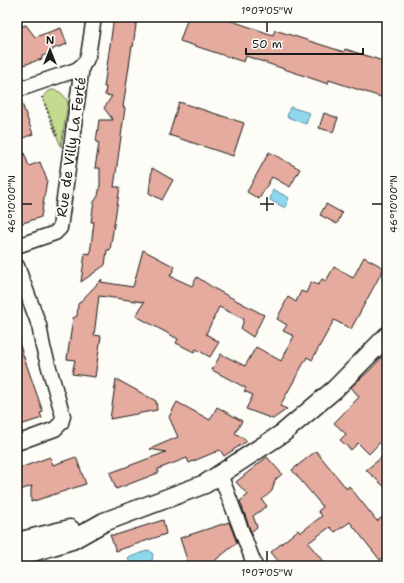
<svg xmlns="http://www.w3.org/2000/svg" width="404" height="583" font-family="'Shantell Sans',sans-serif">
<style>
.green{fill:#c3da8f;stroke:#707b56}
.water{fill:#8dd7ed;stroke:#608c99}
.building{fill:#e4ab9e;stroke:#1c1c1c}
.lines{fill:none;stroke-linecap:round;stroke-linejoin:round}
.minor-casing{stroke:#1c1c1c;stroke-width:17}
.tertiary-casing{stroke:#1c1c1c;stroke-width:21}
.path{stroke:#1c1c1c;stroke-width:2.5;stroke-dasharray:1 3;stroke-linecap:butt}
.minor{stroke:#fdfcf7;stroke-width:14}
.tertiary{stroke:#fdfcf7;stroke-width:18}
.ticks{fill:none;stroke:#1c1c1c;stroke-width:1.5}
.labels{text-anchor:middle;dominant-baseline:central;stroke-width:3.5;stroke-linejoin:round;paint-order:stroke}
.street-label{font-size:14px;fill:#1c1c1c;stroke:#fdfcf7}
.neatline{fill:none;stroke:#1c1c1c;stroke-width:1.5}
.ticks-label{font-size:10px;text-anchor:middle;fill:#1c1c1c}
</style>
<rect width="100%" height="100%" fill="#fdfcf7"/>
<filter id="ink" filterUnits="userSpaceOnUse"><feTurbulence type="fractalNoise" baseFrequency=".025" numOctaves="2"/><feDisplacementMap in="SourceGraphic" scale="8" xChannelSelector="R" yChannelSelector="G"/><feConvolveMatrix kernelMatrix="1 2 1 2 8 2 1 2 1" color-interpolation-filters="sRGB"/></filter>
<g filter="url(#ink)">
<path class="green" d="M51 90C59 90 64 94 68 102L61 147 43 99 45 94Z"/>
<path class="water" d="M290 107 310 113 306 124 287 117Z
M273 189 289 198 285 208 270 200Z
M149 550 153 554 152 561 138 566H131L128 558Z"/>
<path class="building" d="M114 17H137L133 47 132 46 123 107 125 108 114 187H120L110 250H107L105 265 81 282 85 253 90 254 94 222H91L94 202 98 196 100 185V168H95L99 143 96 142 99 120H113L104 108 112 96 105 95 106 87H104Z
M188 17H220L273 35 275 30 344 52 345 49 383 61 387 63V99L329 80 328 84 246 56 244 62 180 41Z
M26 25 35 37 61 28 67 44 53 49 51 53 42 56V59L17 67V28Z
M17 98H20L33 134 19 140 29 166 40 162 47 180 41 217 17 225Z
M179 102 244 123 233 156 169 135Z
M324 113 338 118 333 132 319 128Z
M269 152 300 169 290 187 272 177 259 199 247 192Z
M152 168 173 180 162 200 149 193Z
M326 204 342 213 337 224 320 215Z
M143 250 175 267 170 276 192 286 197 277 215 289 264 315 253 337 241 329 244 319 219 307 206 334 219 342 210 357 196 349 194 352 176 343 178 339 136 316 144 302 99 296 94 335 101 336 95 377 72 374 75 360 67 359 73 318 77 316 78 304 102 279 101 282 133 287Z
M364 257 384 268 351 329 334 320 312 360 307 357 280 406 287 409 273 419 246 409 253 395 244 391 246 388 212 370 221 354 245 366 256 347 281 361 294 336 283 331 287 325 277 319 288 297 296 302 301 291 306 293 311 282 318 285 322 279 326 281 334 267 353 278Z
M17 343H19L43 412 40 413 42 418 17 426Z
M387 352V435L369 454 358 443 351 450 340 440 346 434 334 423 359 397 351 387 370 370Z
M116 379 156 401 157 410 110 419Z
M177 402 210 420 217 407 242 421 235 433 247 441 224 456 220 450 189 463 187 458 158 469V473L116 489 110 473 166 452 150 449 178 437 169 417Z
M316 451 347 489 349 486 377 521 387 514V554L380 560 350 522 335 532 330 527 308 543 327 566H282L271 552 298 530 300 533 322 516 318 511 323 507 292 470Z
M50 457 53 465 76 457 86 484 31 502V490L32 486 17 491V469Z
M267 457 282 474 275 480 272 491 262 500 267 506 253 516 257 527 251 532 240 501 248 495 236 482Z
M381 458 387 464V489L366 470Z
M163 520 166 534 116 551 110 535H116Z
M229 522 237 543 208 566H189L180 538Z"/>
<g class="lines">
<g class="minor-casing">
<path id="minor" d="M17 90 76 70C82 66 86 63 88 56L94 17
M17 246 55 233 60 228 82 66
M17 266 39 325 43 347 63 416 61 423 55 429 17 443
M220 474 255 566"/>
</g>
<g class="tertiary-casing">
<path id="tertiary" d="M17 542 70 529
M17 557 72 540 104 522 205 484 283 433 335 389 387 336"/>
</g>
<path class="path" d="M42 97 57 135"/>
<use href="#minor" class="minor"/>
<use href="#tertiary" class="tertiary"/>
</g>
</g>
<path class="ticks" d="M267 22V32M267 197V211M22 204H32M260 204H274M372 204H382M267 551V561"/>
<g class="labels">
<g class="street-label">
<text transform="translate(71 147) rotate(-82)">Rue de Villy La Ferté</text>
</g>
</g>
<rect width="404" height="583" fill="none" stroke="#fdfcf7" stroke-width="44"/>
<g transform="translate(50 50)" stroke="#fdfcf7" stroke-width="3" paint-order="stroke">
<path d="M0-3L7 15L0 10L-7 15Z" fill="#1c1c1c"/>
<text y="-6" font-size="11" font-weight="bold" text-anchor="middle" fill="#1c1c1c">N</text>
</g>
<path d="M246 48v6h117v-6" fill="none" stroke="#1c1c1c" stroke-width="2"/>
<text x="252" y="48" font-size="12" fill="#1c1c1c" stroke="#fdfcf7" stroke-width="3" paint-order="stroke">50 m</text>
<rect x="22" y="22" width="360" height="539" class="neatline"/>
<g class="ticks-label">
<text x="267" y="14">1°07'05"W</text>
<text transform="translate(11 204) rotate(-90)" y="4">46°10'00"N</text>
<text transform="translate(393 204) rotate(-90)" y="4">46°10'00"N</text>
<text x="267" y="576">1°07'05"W</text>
</g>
</svg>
